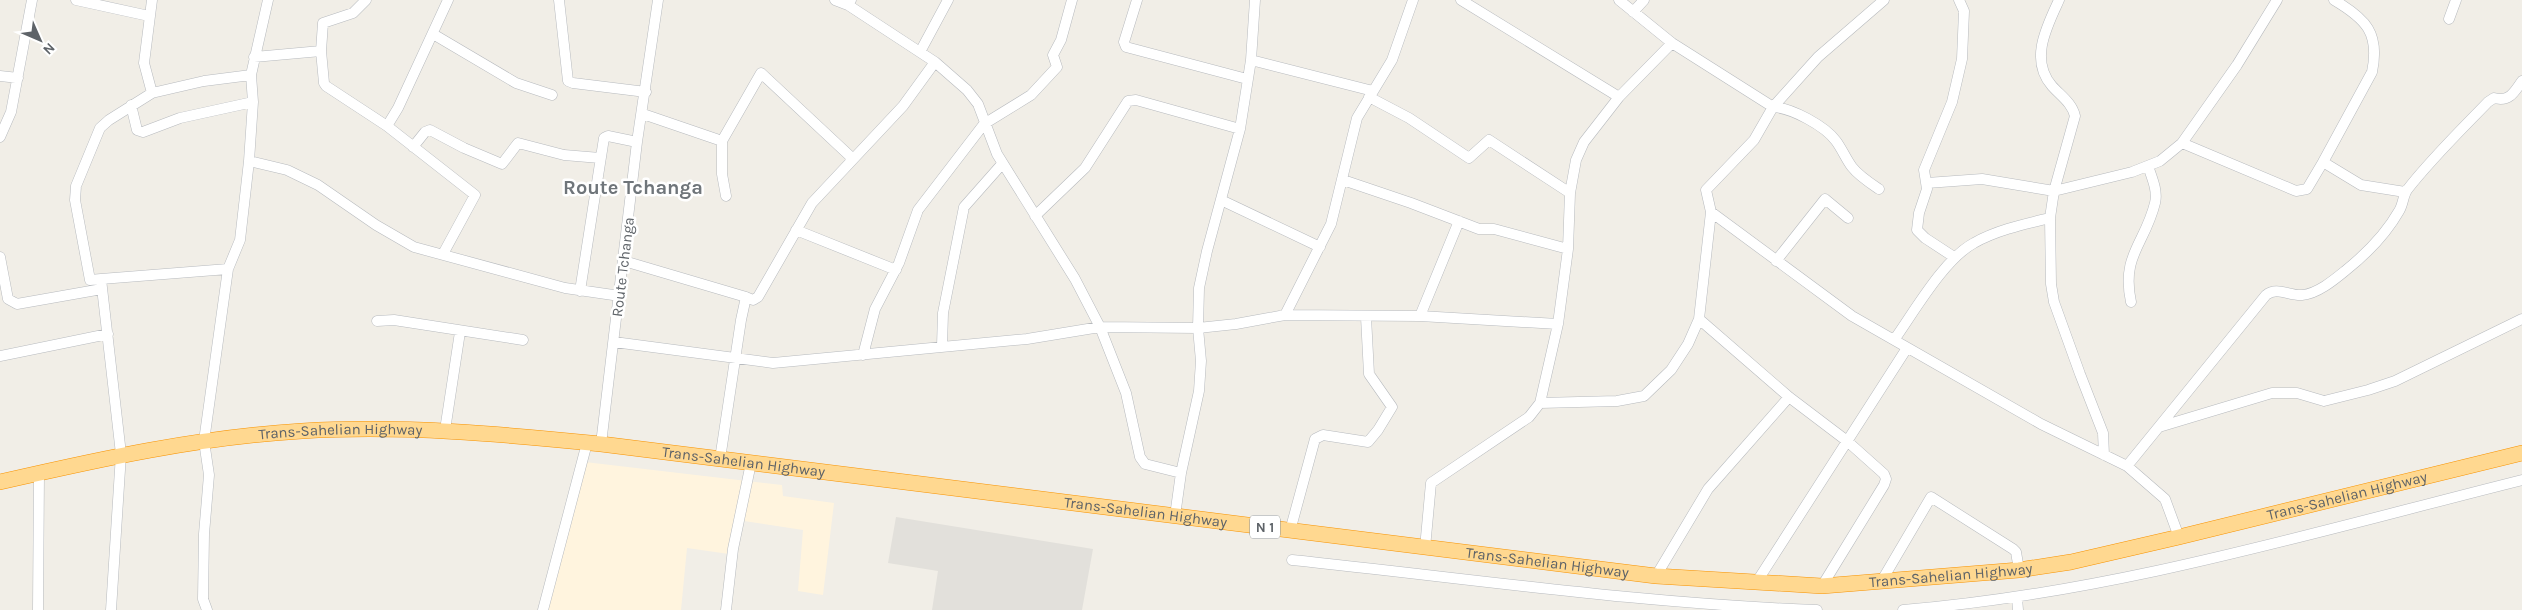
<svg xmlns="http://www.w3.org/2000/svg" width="2522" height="610" font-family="Karla,sans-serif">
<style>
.commercial{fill:#fff4de}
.industrial{fill:#e2e0db}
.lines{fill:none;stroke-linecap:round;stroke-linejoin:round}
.minor-casing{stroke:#b7babe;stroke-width:11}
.highway-casing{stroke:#f89300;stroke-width:16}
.minor{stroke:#fff;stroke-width:10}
.highway{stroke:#ffd890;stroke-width:15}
.labels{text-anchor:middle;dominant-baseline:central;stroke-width:5;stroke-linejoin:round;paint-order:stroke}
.shield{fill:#fff;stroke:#8e9295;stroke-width:1}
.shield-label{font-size:14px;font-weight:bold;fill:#5e6368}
.street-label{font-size:15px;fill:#5e6368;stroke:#fff}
.district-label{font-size:20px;font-weight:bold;fill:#6f757a;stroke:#fff}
</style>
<rect width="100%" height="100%" fill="#f1eee7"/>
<path class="commercial" d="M585 462 782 485 783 496 834 503 823 595 798 591 803 530 744 521 729 554 687 548 681 610H547Z"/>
<path class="industrial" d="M896 517 1093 549 1082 610H932L938 571 888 563Z"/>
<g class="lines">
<g class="minor-casing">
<path id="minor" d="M76 0 149 16
M559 0 568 81 573 83 646 92
M835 0 848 5
M851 0 848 5 935 62 967 90 978 104 997 154 1075 279 1100 327 1126 393 1140 457 1145 464 1181 473
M1137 0 1124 42 1126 47 1247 79
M1461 0 1619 97
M1619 0 1672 43 1773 107C1792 108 1825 126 1836 141 1842 149 1846 159 1852 167 1859 176 1870 183 1879 189
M2059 0C2047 26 2029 60 2052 86 2061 96 2072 103 2075 116L2054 191 2050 218 2051 284 2054 302 2080 374 2103 433 2104 455
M1633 12 1644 0
M2449 19 2456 0
M433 34 516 83 552 95
M321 51 324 83 326 86 387 126 475 195 443 254
M920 52 948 0
M254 57 321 51 323 23 353 13 366 0
M1251 60 1373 91
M0 76 18 78
M152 93 144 63 152 0
M1369 97 1409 118 1469 158 1489 140 1570 193
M131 105 137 130 143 132 180 118 253 102
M643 114 722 141
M387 126 398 108 448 0
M0 137 11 112 32 0
M2182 143 2296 191 2307 189 2323 162 2361 185 2405 192
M413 147 425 132 430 130 464 148 502 164 518 143 564 155 600 158
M249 161 287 170 318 185 376 225 414 247 565 288 620 296
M2323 162 2372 72C2380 33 2366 19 2334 0
M1343 180 1411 203 1479 229H1494L1568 249
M1927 183 1982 179 2054 191 2132 172 2160 161 2182 143 2237 65 2277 0
M726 196 722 174V141L761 73 852 158
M1221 200 1320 247
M1711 212 1852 316 2041 424 2127 466 2165 499 2179 537
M1035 216 1085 168 1128 101 1136 100 1240 129
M796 230 896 270
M0 257 8 299 17 304 102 289
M1954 257 1925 238 1917 230 1919 213 1927 189 1924 170 1952 102 1962 59 1964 11 1959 0
M624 261 746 297
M1776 261 1825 199 1848 218
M101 279 228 269
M580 291 604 138 608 136 637 142
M2131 302C2121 255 2145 244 2155 203 2158 191 2152 178 2148 166
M1285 315 1331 224 1357 118 1392 60 1413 0
M1420 316 1459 221
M1699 319 1789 397 1847 441 1884 474 1886 479 1884 485 1822 586
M377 321 394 320 523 340
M1558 324 1568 249 1570 193 1576 160 1584 142 1619 97 1672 43
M1894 340C1914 312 1944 259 1974 243 1997 230 2025 224 2050 218
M614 342 773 363 1027 339 1100 327 1198 328 1236 324 1285 315 1420 316 1558 324 1540 403 1529 417 1431 483 1425 548
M942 346 943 313 964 207 1002 164
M863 355 875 309 899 263 918 210 984 124 1031 95 1057 67 1053 55 1061 40 1072 0
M0 356 108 334
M1540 403 1617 401 1644 396 1671 370 1688 344 1699 319 1711 212 1706 190 1754 140 1773 107 1818 57 1884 0
M2159 427 2272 393H2297L2324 401 2368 390 2395 381 2522 319
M445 430 460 332
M601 444 637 142 658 0
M720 459 741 320 746 297 753 300 758 297 812 203 903 106 935 62
M2127 466 2266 295C2277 286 2289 296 2302 295 2317 294 2334 280 2345 271 2365 255 2386 234 2399 211 2403 205 2403 196 2407 190 2431 159 2460 131 2488 102L2494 98C2509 102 2514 93 2522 81
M1175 516 1181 473 1199 391 1201 361 1198 328 1199 288 1207 251 1240 129 1251 60 1255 0
M1290 531 1315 439 1323 435 1368 442 1378 430 1392 407 1369 374 1366 317
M1292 560C1466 578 1641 604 1817 610
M1656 576 1708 489 1789 397
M1881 582 1931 497 2013 549 2016 552 2019 570
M1756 583 1907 348
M2017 598 2018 610
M38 610 39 473
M111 610 121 454 101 279 90 280 75 200 76 186 100 128 109 120 152 93 204 81 251 75
M207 610 203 599 204 534 209 475 204 441 228 269 240 240 249 161 253 102 251 75 268 0
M543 610 587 443
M726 610 733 549 751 463
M1903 610C2113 593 2318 531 2522 480"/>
</g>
<g class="highway-casing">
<g id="highway">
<path id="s1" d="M0 482C100 459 200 437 302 431 403 425 502 434 601 444L1656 576 1822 586 2019 570 2071 562 2179 537 2522 453"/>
</g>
</g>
<use href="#minor" class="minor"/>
<use href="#highway" class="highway"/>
</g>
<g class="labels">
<rect class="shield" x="1250" y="515.5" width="30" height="23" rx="4"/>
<g class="shield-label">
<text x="1265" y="527">N 1</text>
</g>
<g class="street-label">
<text transform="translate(623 267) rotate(-83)">Route Tchanga</text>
<text stroke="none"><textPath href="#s1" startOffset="345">Trans-Sahelian Highway</textPath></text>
<text stroke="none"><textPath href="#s1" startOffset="750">Trans-Sahelian Highway</textPath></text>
<text stroke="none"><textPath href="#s1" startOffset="2370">Trans-Sahelian Highway</textPath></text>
<text stroke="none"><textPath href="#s1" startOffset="1155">Trans-Sahelian Highway</textPath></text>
<text stroke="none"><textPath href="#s1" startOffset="1560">Trans-Sahelian Highway</textPath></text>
<text stroke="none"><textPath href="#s1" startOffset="1965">Trans-Sahelian Highway</textPath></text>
</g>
<g class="district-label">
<text x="633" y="187">Route Tchanga</text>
</g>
</g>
<g transform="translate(40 40) rotate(135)" stroke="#ffffff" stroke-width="4" paint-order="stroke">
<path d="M0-4L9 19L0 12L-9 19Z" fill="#5e6368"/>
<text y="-8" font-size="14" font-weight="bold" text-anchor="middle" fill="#5e6368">N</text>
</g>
</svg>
